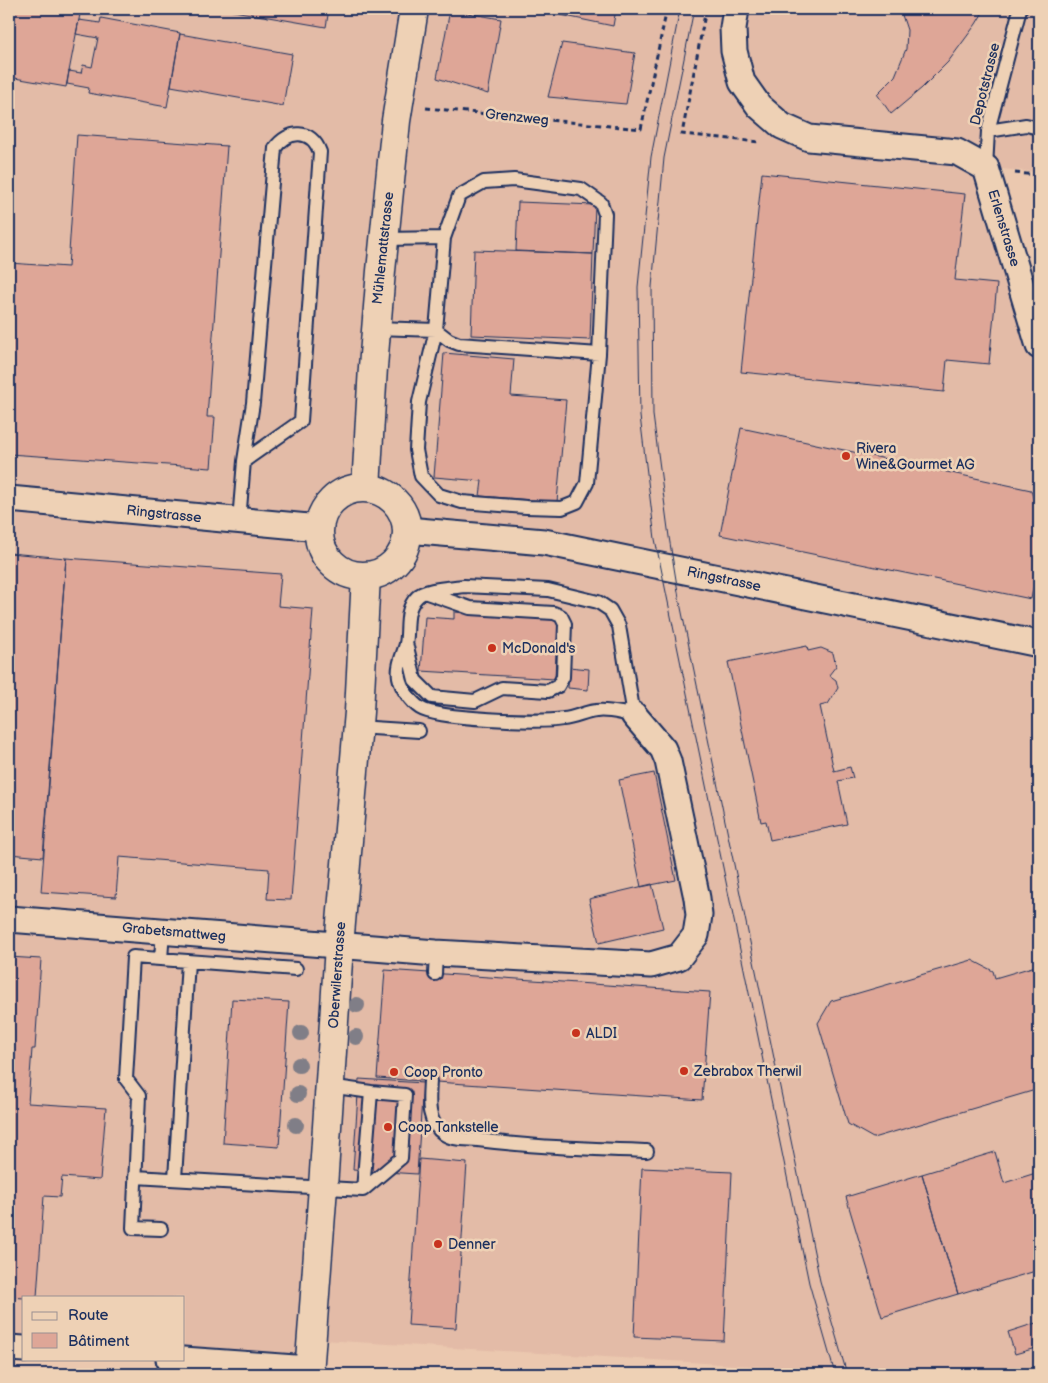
<svg xmlns="http://www.w3.org/2000/svg" width="1048" height="1383" font-family="'Balsamiq Sans',sans-serif">
<style>
.built{fill:#e3bba7}
.building{fill:#dea697;stroke:#1b2f5e}
.lines{fill:none;stroke-linecap:round;stroke-linejoin:round}
.service-casing{stroke:#1b2f5e;stroke-width:16}
.minor-casing{stroke:#1b2f5e;stroke-width:29}
.secondary-casing{stroke:#1b2f5e;stroke-width:31}
.path{stroke:#1b2f5e;stroke-width:3;stroke-dasharray:5 4;stroke-linecap:butt}
.service{stroke:#eed1b5;stroke-width:12}
.minor{stroke:#eed1b5;stroke-width:25}
.secondary{stroke:#eed1b5;stroke-width:28}
.tram{stroke:#1b2f5e;stroke-width:1}
.tree{fill:#807e87}
.poi-dot{fill:#c8321e;stroke:#eed1b5;stroke-width:2}
.labels{text-anchor:middle;dominant-baseline:central;stroke-width:5;stroke-linejoin:round;paint-order:stroke}
.street-label{font-size:14px;fill:#1b2f5e;stroke:#eed1b5}
.poi-label{font-size:14px;fill:#1b2f5e;stroke:#eed1b5;text-anchor:start}
</style>
<rect width="100%" height="100%" fill="#ebc8af"/>
<filter id="ink" filterUnits="userSpaceOnUse"><feTurbulence type="fractalNoise" baseFrequency=".02" numOctaves="2"/><feDisplacementMap in="SourceGraphic" scale="10" xChannelSelector="R" yChannelSelector="G"/><feConvolveMatrix kernelMatrix="1 2 1 2 8 2 1 2 1" color-interpolation-filters="sRGB"/></filter>
<g filter="url(#ink)">
<path class="built" d="M9 9H1039V172L975 167 1039 385V1374H820L818 1370 323 1340 309 1369 184 1358V1297H24V1343L9 1341Z"/>
<path class="building" d="M9 9H81L66 87 9 77Z
M222 9H329L326 27Z
M532 9H616L613 26Z
M900 9H985L976 24 948 62 922 88 891 114 877 94 895 76 906 49 907 30Z
M450 10 501 19 488 94 437 78Z
M101 18 180 33 167 107 88 93 89 88 67 84 69 71 81 73 83 65 92 67 98 38 76 34 79 20 100 23Z
M180 34 292 54 283 106 171 86Z
M562 43 635 53 626 104 548 97Z
M77 135 227 146 207 417H215L211 468 9 454V263L68 267Z
M762 173 965 194 955 280 997 284 989 364 947 360 944 392 741 372Z
M518 202 595 205 593 254 516 251Z
M474 250 593 254 590 340 471 335Z
M444 353 514 359 511 396 566 400 557 502 480 496 482 481 434 477Z
M741 428 1031 490 1039 520V560L1031 599 720 535Z
M9 553 66 558 43 857 9 854Z
M66 558 281 574 278 606 313 609 291 900 267 899 269 869 119 857 116 897 41 892Z
M454 612 559 619 557 642H562V654H556L555 679 421 671 425 617 454 619Z
M807 646 808 651 821 648 833 653 836 666 829 675 836 680 838 688 828 704 820 706 834 771 850 767 853 778 838 781 847 824 770 840 766 821 761 822 728 662Z
M569 667 589 669 588 690 568 688Z
M654 773 676 880 641 887 619 780Z
M652 884 663 928 599 943 589 899Z
M9 957 41 959 35 1049H32L28 1103 106 1108 100 1180 62 1177 60 1197 44 1196 37 1297 24 1298 9 1297Z
M972 960 993 971 995 978 1039 965V1089L873 1138 848 1124 818 1023 831 1001Z
M385 970 710 992 702 1100 377 1078Z
M232 999 289 1002 279 1147 223 1143Z
M359 1079 423 1083 417 1174 353 1170Z
M995 1152 1004 1183 1039 1172V1270L958 1294 922 1174Z
M419 1159 467 1163 456 1328 408 1325Z
M642 1168 732 1172 724 1341 634 1337Z
M922 1174 958 1294 882 1317 846 1197Z
M1039 1322V1347L1015 1354 1008 1332Z"/>
<g class="lines">
<g class="service-casing">
<path id="service" d="M988 131 1026 125 1039 128
M986 168 988 131 1020 9
M444 238 436 330 449 340 459 344 599 354
M376 328 436 330 419 402 416 450 421 476 439 495 462 502 526 507 562 508 577 502 587 483 599 354 605 214 601 203 581 189 514 180 484 182 459 196 444 238 384 239
M239 521 244 461 253 403 275 148C288 130 311 128 320 152L301 421 244 461
M464 586 548 590 598 602 610 610 619 626 634 715C623 714 608 709 596 711 585 712 575 718 563 719 541 723 437 719 420 708 411 702 401 688 399 677 397 665 403 655 406 644 409 629 404 610 417 597 425 588 452 588 464 586Z
M406 643 415 680 432 697 475 701 502 688 548 691 558 686 563 677 565 624 561 616 554 613 470 608 427 593
M357 727 419 731
M161 959 163 931
M435 974 436 953
M430 1081C429 1100 426 1122 444 1134 453 1140 467 1139 478 1140 533 1147 591 1149 647 1151
M329 1086 371 1092 363 1190
M135 1177 363 1190 401 1158 405 1095 371 1092
M175 1179 188 961
M161 1229 133 1228 139 1096 126 1079 133 957 296 969"/>
</g>
<g class="minor-casing">
<path id="minor" d="M736 9 733 28 734 51 742 82 759 106 782 126 809 138 957 152 986 168 1039 346
M9 499 319 528
M407 530 544 542 1039 644
M9 919 436 953 651 965 679 957 696 935 699 915 697 898 668 761 663 749 634 715
M9 1348 24 1349
M169 1359 309 1369"/>
</g>
<g class="secondary-casing">
<path id="secondary" d="M366 488 373 367 381 271 396 121 414 9
M319 532a44 44 0 1 1 88 0a44 44 0 1 1-88 0Z
M309 1374 323 1187 339 946 359 712 366 576"/>
</g>
<path class="path" d="M706 9 682 134 759 142
M426 108 641 129 667 9
M1015 173 1039 175"/>
<use href="#service" class="service"/>
<use href="#minor" class="minor"/>
<use href="#secondary" class="secondary"/>
<path class="tram" d="M680 9 651 157 638 287 640 416 655 539 667 597 809 1283 835 1374
M694 9 664 158 652 287 653 415 669 537 679 598 820 1281 847 1374"/>
</g>
<g class="tree">
<circle cx="357" cy="1005" r="8"/>
<circle cx="301" cy="1033" r="8"/>
<circle cx="356" cy="1037" r="8"/>
<circle cx="299" cy="1065" r="8"/>
<circle cx="298" cy="1094" r="8"/>
<circle cx="296" cy="1125" r="8"/>
</g>
</g>
<g class="poi-dot">
<circle cx="846" cy="456" r="5"/>
<circle cx="492" cy="648" r="5"/>
<circle cx="576" cy="1033" r="5"/>
<circle cx="684" cy="1071" r="5"/>
<circle cx="394" cy="1072" r="5"/>
<circle cx="388" cy="1127" r="5"/>
<circle cx="438" cy="1244" r="5"/>
</g>
<g class="labels">
<g class="street-label">
<text transform="translate(985 84) rotate(-76)">Depotstrasse</text>
<text transform="translate(517 117) rotate(6)">Grenzweg</text>
<text transform="translate(1004 228) rotate(73)">Erlenstrasse</text>
<text transform="translate(383 248) rotate(-84)">Mühlemattstrasse</text>
<text transform="translate(164 514) rotate(6)">Ringstrasse</text>
<text transform="translate(724 579) rotate(12)">Ringstrasse</text>
<text transform="translate(174 932) rotate(5)">Grabetsmattweg</text>
<text transform="translate(337 975) rotate(-86)">Oberwilerstrasse</text>
</g>
<g class="poi-label">
<text x="856" y="448">Rivera<tspan x="856" dy="16">Wine&amp;Gourmet AG</tspan></text>
<text x="502" y="648">McDonald's</text>
<text x="586" y="1033">ALDI</text>
<text x="694" y="1071">Zebrabox Therwil</text>
<text x="404" y="1072">Coop Pronto</text>
<text x="398" y="1127">Coop Tankstelle</text>
<text x="448" y="1244">Denner</text>
</g>
</g>
<rect width="1048" height="1383" fill="none" stroke="#eed1b5" stroke-width="30"/>
<rect x="15" y="15" width="1018" height="1353" fill="none" stroke="#1b2f5e" stroke-width="2" filter="url(#ink)"/>
<rect x="22" y="1296" width="162" height="65" fill="#eed1b5" stroke="#9a9092"/>
<rect x="32" y="1312" width="25" height="8" fill="#eed1b5" stroke="#9a9092"/>
<text x="68" y="1320" font-size="15" fill="#1b2f5e">Route</text>
<rect x="32" y="1333" width="25" height="15" fill="#dea697" stroke="#9a9092"/>
<text x="68" y="1346" font-size="15" fill="#1b2f5e">Bâtiment</text>
</svg>
